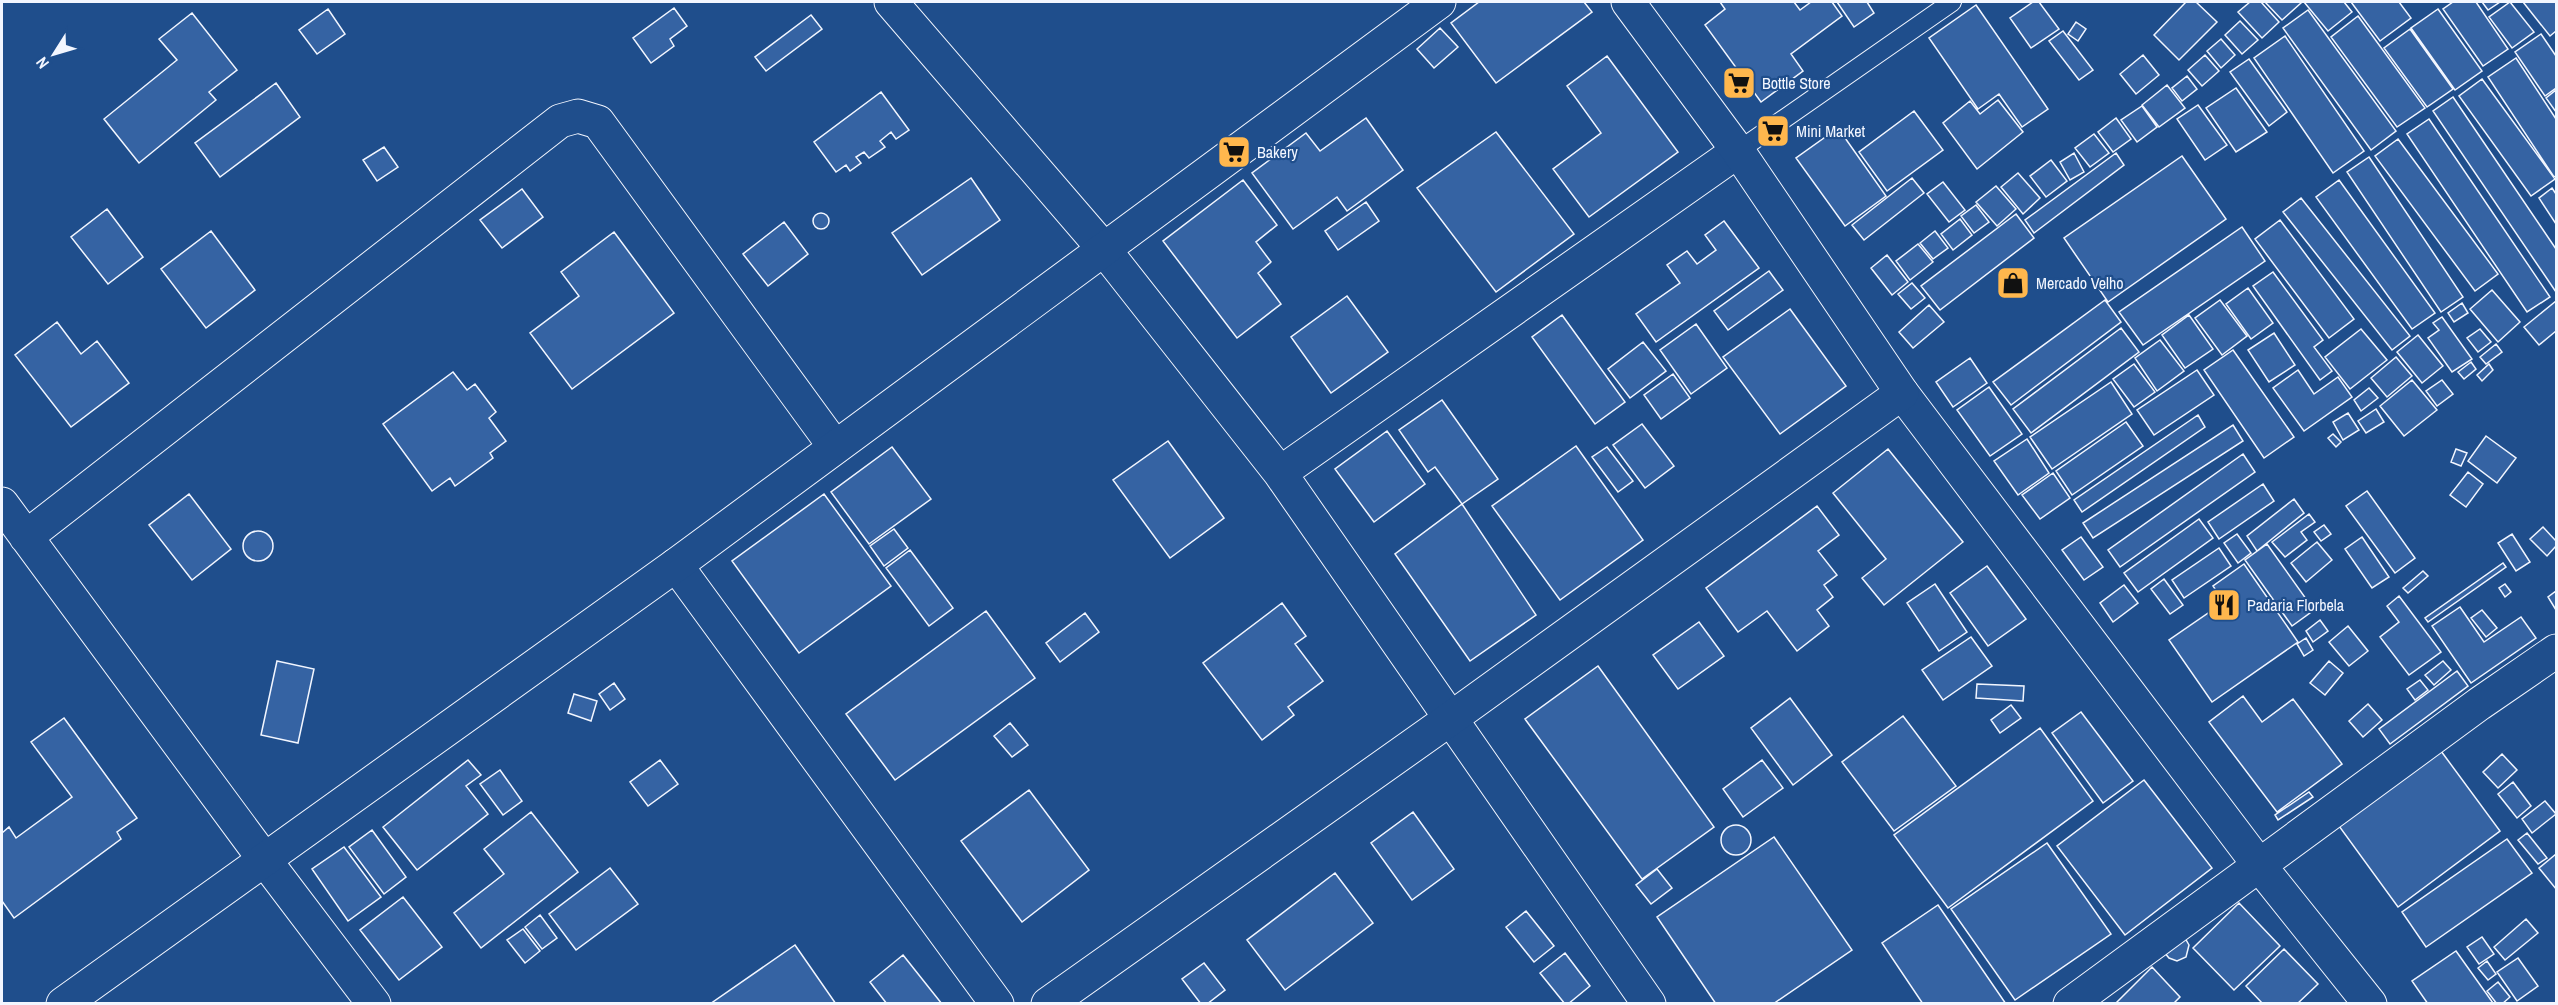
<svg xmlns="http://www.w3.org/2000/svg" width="2558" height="1005" font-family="'Archivo Narrow',sans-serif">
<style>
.building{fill:#3563a3;stroke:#f2f6ff;stroke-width:1.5}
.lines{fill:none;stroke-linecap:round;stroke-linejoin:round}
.lane-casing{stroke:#f2f6ff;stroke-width:20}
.street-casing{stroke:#f2f6ff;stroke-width:35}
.secondary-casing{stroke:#f2f6ff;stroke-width:35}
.lane{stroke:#1f4e8c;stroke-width:18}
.street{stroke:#1f4e8c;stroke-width:33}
.secondary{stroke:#1f4e8c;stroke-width:33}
.labels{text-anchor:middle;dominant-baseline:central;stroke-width:4.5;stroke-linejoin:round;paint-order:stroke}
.poi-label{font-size:16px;fill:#f2f6ff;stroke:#1f4e8c;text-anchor:start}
</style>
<rect width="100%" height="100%" fill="#1f4e8c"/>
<path class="building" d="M1479 2H1584L1592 12 1496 83 1451 23Z
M1720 2H1794L1800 10 1811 2H1832L1842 16 1791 54 1803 71 1761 102 1705 25 1725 9Z
M1837 2H1867L1874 13 1854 27Z
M2033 2H2039L2059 29 2031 48 2010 18Z
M2186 2H2196L2217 22 2179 60 2154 35Z
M2250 2H2261L2279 22 2262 38 2238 12Z
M2265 2H2300L2301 3 2282 20Z
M2304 2H2344L2352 12 2328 31Z
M2351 2H2399L2411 18 2380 41Z
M2453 2H2476L2508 49 2483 66 2443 9Z
M2482 2H2500L2488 10Z
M2510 2 2534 32 2512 48 2489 17Z
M2523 2H2556V31L2550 36Z
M1976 5 2048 109 2022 127 1999 94 1978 109 1929 38Z
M674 8 687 26 670 39 674 46 651 63 633 38Z
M328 9 345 34 317 54 299 30Z
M2438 9 2482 71 2455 90 2411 28Z
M2308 10 2396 131 2371 150 2283 28Z
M192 13 237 70 209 92 216 100 139 163 104 119 177 60 159 39Z
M811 15 822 29 766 71 755 57Z
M2358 16 2425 108 2397 127 2331 37Z
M2240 21 2258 40 2242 54 2225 35Z
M2076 22 2086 29 2078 41 2068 34Z
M1440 28 1458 47 1434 68 1417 49Z
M2410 29 2453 89 2427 107 2384 48Z
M2063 31 2093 70 2079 80 2049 41Z
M2541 34 2556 56V88L2545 96 2515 52Z
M2285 36 2364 151 2333 173 2254 58Z
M2221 39 2235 55 2221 68 2207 51Z
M2143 55 2159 75 2136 94 2120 74Z
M2205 55 2219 71 2202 86 2188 70Z
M1607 56 1678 152 1589 217 1553 169 1601 133 1567 86Z
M2516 58 2556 119V176L2554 177 2488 77Z
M2249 59 2287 112 2269 126 2230 72Z
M2187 76 2197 89 2182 101 2172 88Z
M2482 79 2555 179 2531 196 2459 96Z
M276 83 300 117 220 177 195 143Z
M2167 85 2185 108 2159 127 2142 105Z
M2236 88 2267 132 2236 152 2206 108Z
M2556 90V112L2546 98Z
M881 92 909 130 896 139 891 132 880 141 885 147 869 158 864 152 856 157 861 163 850 171 846 165 836 172 814 142Z
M2453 97 2556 249V292L2433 111Z
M1998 100 2023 132 1977 169 1943 123 1970 101 1980 114Z
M2198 105 2227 145 2205 160 2177 119Z
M2142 106 2157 127 2137 142 2121 120Z
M1914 111 1943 150 1887 191 1859 152Z
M1366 118 1403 170 1347 211 1337 197 1293 229 1252 173 1306 133 1320 151Z
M2116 118 2131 139 2113 152 2098 132Z
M2429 119 2550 297 2527 312 2407 134Z
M1838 128 1886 196 1845 226 1796 158Z
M1496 132 1574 234 1496 292 1417 188Z
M2094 134 2109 153 2090 167 2075 148Z
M2398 139 2498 274 2475 291 2375 156Z
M384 147 398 167 377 181 363 160Z
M2074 153 2084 172 2070 180 2060 162Z
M2116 153 2124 165 2034 233 2025 220Z
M2182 156 2226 219 2108 302 2064 238Z
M2369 157 2463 297 2441 312 2347 172Z
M2051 160 2067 181 2046 197 2030 176Z
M2018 173 2040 198 2023 214 2001 187Z
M971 178 1000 220 922 275 892 233Z
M1912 178 1924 193 1864 240 1852 225Z
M1243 180 1277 225 1256 242 1271 262 1258 273 1281 304 1237 338 1163 241Z
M2339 180 2435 313 2412 329 2316 197Z
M1943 182 1965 210 1949 222 1927 194Z
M1996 186 2016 209 1997 226 1976 202Z
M2552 188 2556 194V224L2539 198Z
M522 189 543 217 502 248 480 220Z
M2301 198 2410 336 2392 350 2283 212Z
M1366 202 1379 221 1338 250 1325 231Z
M1976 205 1989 222 1974 233 1961 216Z
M107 209 143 257 108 284 71 237Z
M813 221a8 8 0 1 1 16 0a8 8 0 1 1-16 0Z
M2016 214 2034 238 1940 310 1921 286Z
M1960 219 1972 235 1953 250 1941 234Z
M2280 220 2354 319 2329 338 2255 239Z
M1724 221 1759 268 1656 342 1636 314 1680 283 1667 265 1687 251 1697 264 1716 250 1705 235Z
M784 222 808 254 768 286 743 254Z
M2242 227 2265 261 2143 345 2119 312Z
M211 231 255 290 206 328 161 269Z
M1935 231 1948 248 1933 259 1920 243Z
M614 232 674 313 572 389 530 333 579 296 561 272Z
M1918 244 1933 262 1910 280 1896 261Z
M1887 255 1908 282 1892 295 1871 268Z
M1769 271 1783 290 1728 330 1714 311Z
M2273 272 2323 340 2314 347 2332 371 2320 380 2253 286Z
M1912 283 1925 298 1911 309 1898 294Z
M2248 288 2273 323 2251 339 2226 304Z
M2492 290 2520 322 2498 342 2470 309Z
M1347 296 1388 352 1331 393 1291 337Z
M2105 300 2121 322 2011 405 1993 382Z
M2220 300 2247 336 2222 355 2195 318Z
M2556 301V331L2539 345 2524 327Z
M2462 303 2468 313 2454 322 2448 313Z
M1929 305 1944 322 1913 348 1899 332Z
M1790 309 1846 386 1780 434 1723 357Z
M1562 315 1625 402 1595 424 1532 337Z
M2189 315 2213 349 2185 368 2162 335Z
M2442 317 2472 359 2452 372 2428 338 2439 330 2433 323Z
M57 322 81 354 97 341 129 383 71 427 15 355Z
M1696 324 1727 368 1691 394 1660 350Z
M2121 328 2139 352 2031 433 2013 409Z
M2361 329 2387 360 2350 389 2325 357Z
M2480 329 2491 342 2478 352 2467 338Z
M2274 333 2295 365 2269 382 2248 350Z
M2418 335 2443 366 2422 383 2397 352Z
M2160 340 2184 371 2157 391 2135 358Z
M1643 342 1666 371 1630 398 1608 369Z
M2496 344 2502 352 2486 364 2480 357Z
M2233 350 2294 437 2264 458 2204 370Z
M2396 357 2412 376 2387 397 2371 378Z
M1970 358 1987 383 1953 407 1936 382Z
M2471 362 2476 369 2464 379 2458 372Z
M2134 364 2155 392 2134 407 2113 379Z
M2489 364 2493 370 2482 381 2477 375Z
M2197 370 2214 395 2154 435 2137 410Z
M2298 370 2314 394 2338 377 2352 397 2304 431 2273 388Z
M453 372 467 390 475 384 496 412 489 418 506 441 490 453 493 458 455 486 450 478 432 491 383 424Z
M1673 374 1690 398 1661 419 1644 395Z
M2412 380 2437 410 2404 436 2380 406Z
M2442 380 2453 394 2437 406 2426 391Z
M2111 382 2132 414 2052 469 2030 437Z
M1989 387 2022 434 1990 456 1957 410Z
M2369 388 2378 398 2361 411 2354 400Z
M1442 400 1498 479 1462 504 1435 467 1428 472 1399 430Z
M2376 409 2384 422 2366 433 2358 421Z
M2348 413 2359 430 2343 440 2333 422Z
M2198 415 2205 427 2082 512 2074 500Z
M2126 422 2143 446 2072 495 2056 471Z
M1642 424 1674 466 1645 488 1613 445Z
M2233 425 2243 441 2093 538 2083 523Z
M1387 431 1425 484 1374 522 1335 469Z
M2333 434 2341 442 2336 447 2328 438Z
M2486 436 2516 458 2497 483 2468 461Z
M2027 439 2049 473 2018 495 1994 461Z
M1168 441 1224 518 1170 558 1113 480Z
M1576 446 1643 540 1560 600 1492 506Z
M892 447 931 499 869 544 831 492Z
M1607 447 1633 481 1618 492 1592 457Z
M1888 449 1963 542 1884 605 1862 578 1886 559 1833 493Z
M2456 449 2467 453 2461 466 2451 462Z
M2243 454 2255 472 2120 567 2108 550Z
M2468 472 2483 484 2466 507 2450 495Z
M2053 473 2070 498 2040 519 2022 495Z
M2263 484 2274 501 2219 539 2208 522Z
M2367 491 2415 558 2395 573 2346 506Z
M189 494 231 549 192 580 149 525Z
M824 494 891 586 799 653 732 561Z
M2294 499 2304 513 2257 551 2247 536Z
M1462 504 1536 615 1470 661 1395 554Z
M1817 506 1839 535 1818 551 1837 575 1824 585 1833 597 1817 610 1829 626 1797 651 1767 611 1738 632 1706 588Z
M2309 514 2315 522 2301 532 2307 540 2285 557 2272 542Z
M2199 519 2213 538 2138 592 2124 573Z
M2324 525 2331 534 2321 541 2314 532Z
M2543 527 2556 541V546L2547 556 2530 539Z
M894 529 908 548 884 566 870 546Z
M243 546a15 15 0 1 1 30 0a15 15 0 1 1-30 0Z
M2237 534 2251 553 2238 563 2224 543Z
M2512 534 2530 562 2516 571 2498 543Z
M2081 537 2103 567 2084 580 2062 550Z
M2362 537 2389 577 2372 588 2345 549Z
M2317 542 2332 560 2306 582 2291 563Z
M2267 544 2314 610 2292 626 2245 560Z
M2219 548 2231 566 2184 598 2172 580Z
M910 550 953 608 929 626 886 568Z
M2503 563 2506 567 2428 622 2425 618Z
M2244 564 2298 642 2212 702 2169 640 2224 602 2213 586Z
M1987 566 2026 619 1988 646 1950 593Z
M2423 571 2428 576 2408 593 2403 588Z
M2164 579 2183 605 2170 614 2151 589Z
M1935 584 1967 632 1939 651 1907 603Z
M2505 584 2511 592 2505 597 2499 588Z
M2124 585 2138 603 2113 622 2100 603Z
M2556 591V610L2548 597Z
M2399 596 2441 652 2409 675 2380 637 2399 622 2387 606Z
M1282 603 1306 636 1295 644 1323 681 1288 707 1294 715 1262 740 1203 663Z
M2460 607 2484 642 2521 617 2536 638 2471 683 2432 626Z
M2482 610 2497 628 2486 637 2471 618Z
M986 611 1035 678 895 780 846 714Z
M1085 613 1099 632 1060 662 1046 643Z
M2320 620 2328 631 2313 642 2306 631Z
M1699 622 1724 656 1678 689 1653 655Z
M2348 626 2368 651 2349 666 2329 642Z
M1971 637 1992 666 1943 700 1922 670Z
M2306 638 2313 650 2304 656 2297 644Z
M277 661 314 669 298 743 261 735Z
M2329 661 2343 673 2325 695 2310 683Z
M2443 661 2451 670 2434 685 2425 675Z
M1598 666 1714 827 1642 879 1525 719Z
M2457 671 2468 686 2390 744 2379 729Z
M2420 680 2428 690 2415 700 2407 689Z
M614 683 625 699 610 710 599 694Z
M1977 684 2024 686 2023 701 1976 698Z
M574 694 597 701 591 721 568 713Z
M2243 696 2262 722 2293 699 2342 764 2277 812 2209 722Z
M1790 698 1832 755 1793 785 1751 728Z
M2368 704 2382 720 2363 737 2349 721Z
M2011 705 2021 718 2000 733 1991 720Z
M2081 712 2133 781 2103 803 2052 733Z
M1903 716 1956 786 1894 831 1842 762Z
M64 718 137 818 117 832 121 839 14 918 2 901V833L9 827 16 838 72 797 31 742Z
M1010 723 1028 745 1012 757 994 736Z
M2040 728 2093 801 1948 908 1894 835Z
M2441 751 2500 831 2398 907 2339 826Z
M2502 754 2517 770 2498 788 2483 772Z
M468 760 481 775 466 786 488 814 417 870 383 827Z
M660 760 678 784 648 806 630 782Z
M1762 760 1783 788 1743 817 1723 789Z
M500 770 522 801 503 815 480 784Z
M2144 780 2212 868 2125 935 2057 846Z
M2513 782 2531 806 2517 818 2498 794Z
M1029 790 1089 870 1022 922 961 841Z
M2309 792 2313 797 2278 820 2275 815Z
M2545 801 2556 814 2532 833 2522 819Z
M531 812 578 872 481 948 454 913 504 874 484 849Z
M1413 812 1454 869 1412 900 1371 843Z
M1721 840a15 15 0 1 1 30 0a15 15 0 1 1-30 0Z
M372 830 406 877 384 894 349 847Z
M2527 833 2547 858 2538 864 2518 840Z
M1774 837 1852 950 1773 1004H1716L1657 917Z
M2507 839 2532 873 2426 947 2402 912Z
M2047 843 2111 934 2015 1000 1951 909Z
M344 847 381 897 348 921 312 869Z
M2556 854V889L2539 868Z
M610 868 638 904 576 950 549 914Z
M1657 869 1672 888 1651 904 1636 885Z
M1335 873 1373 923 1285 990 1247 940Z
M403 897 442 947 399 980 360 930Z
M2239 903 2280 946 2234 990 2193 948Z
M1938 905 2006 1004H1923L1882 943Z
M1526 911 1554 946 1534 962 1506 927Z
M540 915 557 938 542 949 525 927Z
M2526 919 2538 933 2505 960 2494 947Z
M523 929 540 951 525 963 507 940Z
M2482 937 2494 954 2479 964 2467 947Z
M2185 938 2189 945 2186 957 2177 961 2169 958 2164 952Z
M795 945 836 1004H710Z
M2284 949 2318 984 2297 1004H2263L2246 986Z
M2456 951 2493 1003 2428 1004 2412 981Z
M1565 953 1590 986 1568 1004H1565L1540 973Z
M903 955 942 1004H887L870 982Z
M2518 958 2538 986 2517 1001 2497 972Z
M2487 961 2496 974 2488 980 2478 968Z
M1204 963 1225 990 1207 1004H1201L1182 979Z
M2152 967 2180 997 2173 1004H2115Z
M2498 982 2510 997 2502 1004H2497L2487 991Z"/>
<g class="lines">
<g class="lane-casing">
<path id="lane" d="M1738 151 1952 2"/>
</g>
<g class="street-casing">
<path id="street" d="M891 2 1103 248 1280 473 1649 1004
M1902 393 2259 865 2370 1004
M1280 473 1738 151
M2 504 264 859 374 1004
M26 537 560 121 578 116 598 122 835 447
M676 565 997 1004
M2070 1004 2479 704 2556 651"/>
</g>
<g class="secondary-casing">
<path id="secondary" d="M63 1004 676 565 1439 2
M1048 1004 1450 719 1902 393 1738 151 1628 2"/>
</g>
<use href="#lane" class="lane"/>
<use href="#street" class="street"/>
<use href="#secondary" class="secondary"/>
</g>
<defs>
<g id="supermarket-square" transform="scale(1.725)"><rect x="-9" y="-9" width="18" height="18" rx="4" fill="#ffb74d" stroke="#1f4e8c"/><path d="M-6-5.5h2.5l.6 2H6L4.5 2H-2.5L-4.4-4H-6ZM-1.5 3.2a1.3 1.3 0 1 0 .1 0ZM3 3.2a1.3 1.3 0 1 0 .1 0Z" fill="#111"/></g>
<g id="shop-square" transform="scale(1.725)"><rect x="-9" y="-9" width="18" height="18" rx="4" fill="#ffb74d" stroke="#1f4e8c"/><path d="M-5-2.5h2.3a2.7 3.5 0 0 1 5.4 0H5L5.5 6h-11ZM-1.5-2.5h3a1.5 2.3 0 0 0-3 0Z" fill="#111"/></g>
<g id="restaurant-square" transform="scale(1.725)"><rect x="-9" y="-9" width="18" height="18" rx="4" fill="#ffb74d" stroke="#1f4e8c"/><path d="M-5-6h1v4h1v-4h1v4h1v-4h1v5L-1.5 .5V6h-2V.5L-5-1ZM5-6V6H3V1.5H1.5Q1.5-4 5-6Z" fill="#111"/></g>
</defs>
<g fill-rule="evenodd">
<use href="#supermarket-square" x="1739" y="83"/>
<use href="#supermarket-square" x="1773" y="131"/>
<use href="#supermarket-square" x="1234" y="152"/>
<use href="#shop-square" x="2013" y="283"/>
<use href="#restaurant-square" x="2224" y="605"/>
</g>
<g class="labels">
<g class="poi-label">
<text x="1762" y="83">Bottle Store</text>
<text x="1796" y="131">Mini Market</text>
<text x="1257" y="152">Bakery</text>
<text x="2036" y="283">Mercado Velho</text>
<text x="2247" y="605">Padaria Florbela</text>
</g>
</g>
<rect width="2558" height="1005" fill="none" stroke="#f2f6ff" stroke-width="6"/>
<g transform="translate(54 54) rotate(233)" stroke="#1f4e8c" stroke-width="4.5" paint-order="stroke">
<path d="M0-4.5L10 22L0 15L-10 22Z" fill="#f2f6ff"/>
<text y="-9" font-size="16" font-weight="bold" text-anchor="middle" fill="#f2f6ff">N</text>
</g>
</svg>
